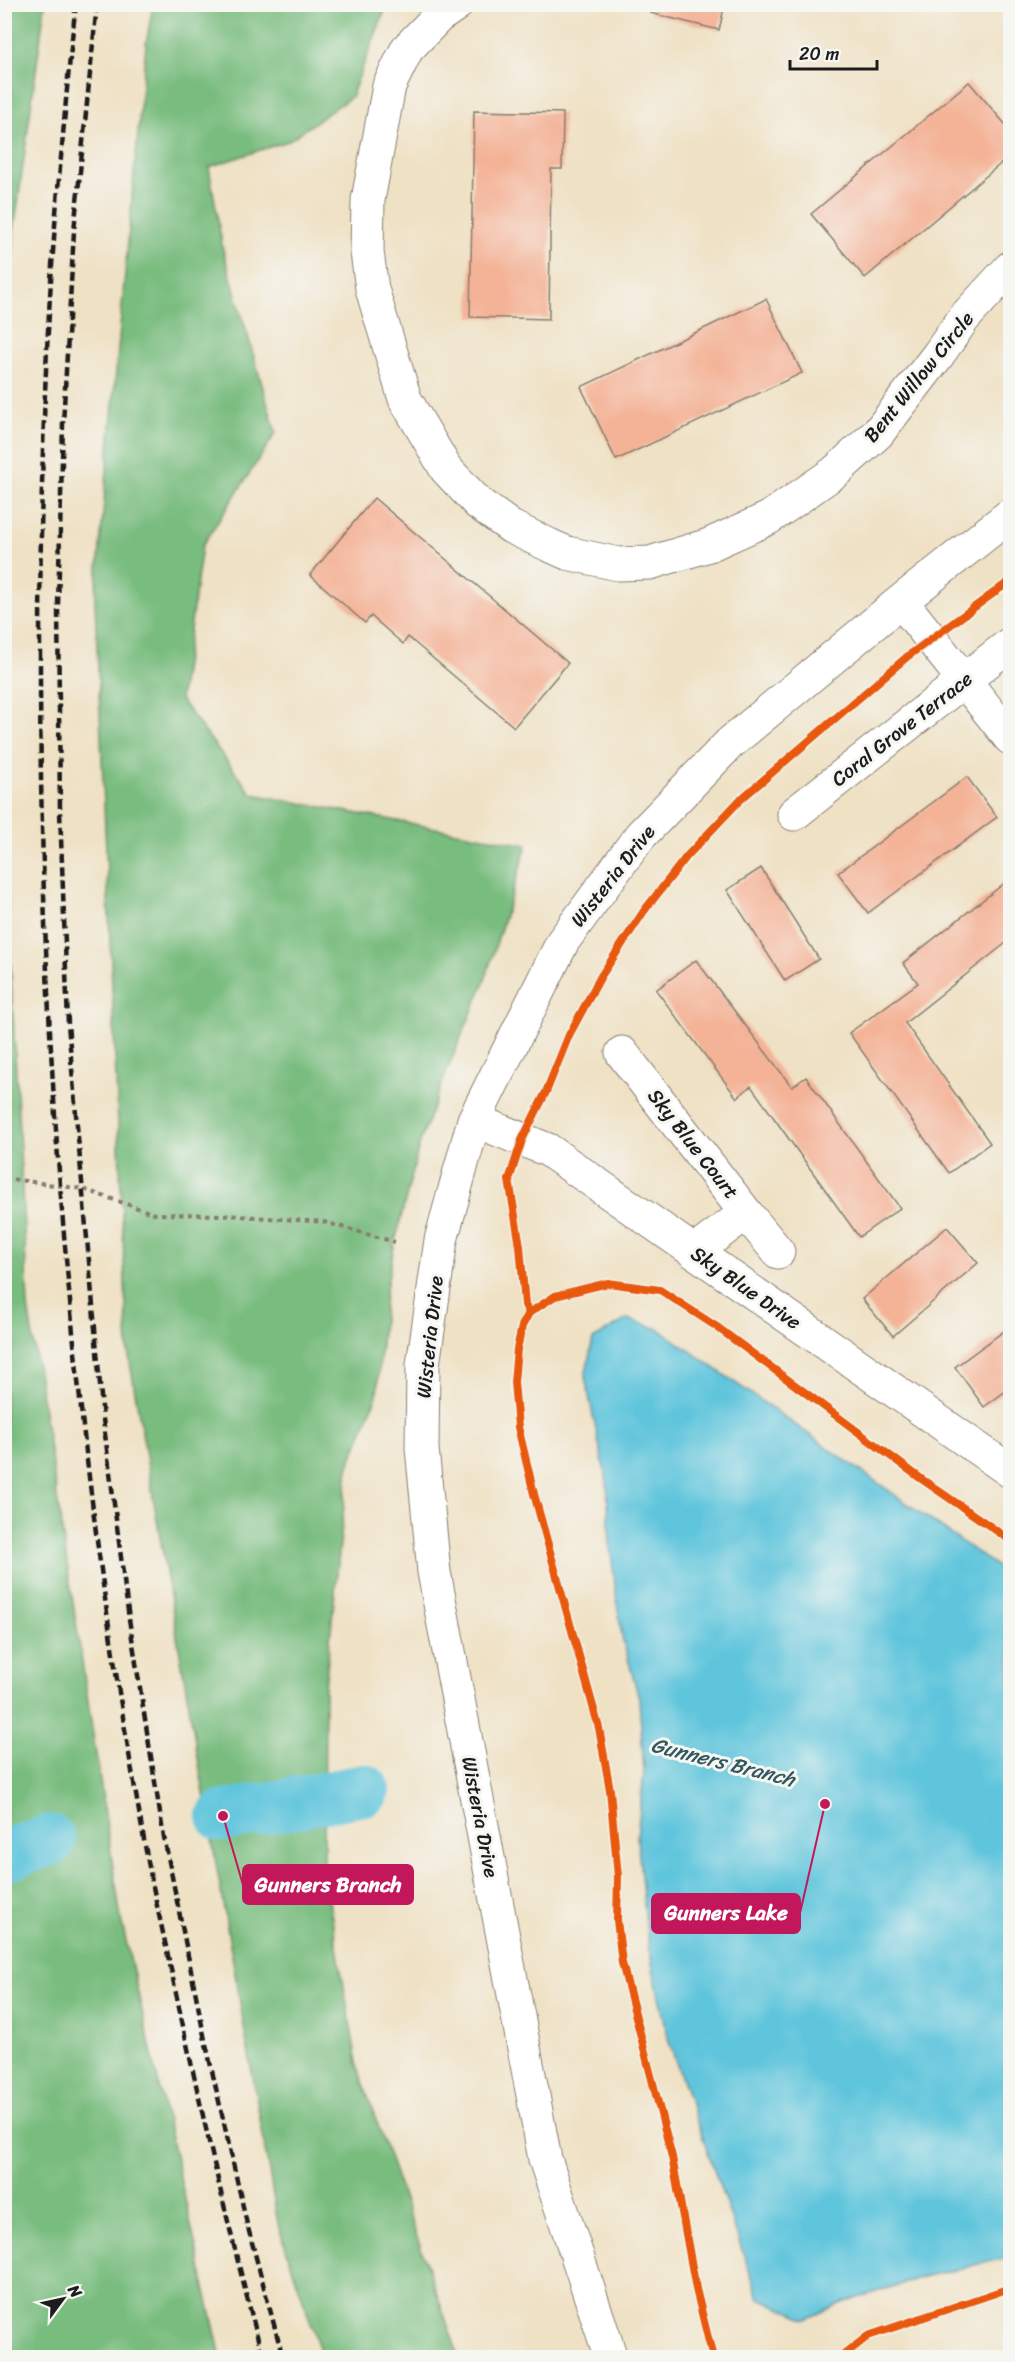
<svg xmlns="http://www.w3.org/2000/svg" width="1015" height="2362" font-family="Sriracha,sans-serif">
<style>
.forest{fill:#78bc7e;stroke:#4a6c4d;stroke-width:1.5}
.water{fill:#5fc5dc;stroke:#3e707c;stroke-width:1.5}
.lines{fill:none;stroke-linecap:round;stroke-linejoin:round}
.river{stroke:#5fc5dc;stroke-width:52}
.building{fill:#f4b296}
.minor-casing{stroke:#867e70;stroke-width:35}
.path{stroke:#867e70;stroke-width:4;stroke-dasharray:4.5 4.5;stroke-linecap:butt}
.minor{stroke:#fff;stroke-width:33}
.rail{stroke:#1c1c1c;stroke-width:4.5;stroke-dasharray:9 4.5;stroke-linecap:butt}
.cycleway-casing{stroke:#f6f6f2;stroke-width:11}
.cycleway{stroke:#e8590c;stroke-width:8}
.labels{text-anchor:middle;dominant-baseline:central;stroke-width:6;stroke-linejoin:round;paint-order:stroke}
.street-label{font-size:20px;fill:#1c1c1c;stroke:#f6f6f2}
.water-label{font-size:21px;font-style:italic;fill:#33575f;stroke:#f6f6f2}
.leader{fill:none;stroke:#c2185b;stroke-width:2}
.callout-dot{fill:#c2185b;stroke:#f6f6f2;stroke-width:2}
.callout{fill:#c2185b;stroke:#c2185b;stroke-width:2}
.callout-label{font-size:21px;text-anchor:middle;font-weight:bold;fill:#fff}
</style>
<rect width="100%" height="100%" fill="#f6f6f2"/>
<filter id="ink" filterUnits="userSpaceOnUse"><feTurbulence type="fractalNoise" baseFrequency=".0167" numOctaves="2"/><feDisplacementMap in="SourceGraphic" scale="12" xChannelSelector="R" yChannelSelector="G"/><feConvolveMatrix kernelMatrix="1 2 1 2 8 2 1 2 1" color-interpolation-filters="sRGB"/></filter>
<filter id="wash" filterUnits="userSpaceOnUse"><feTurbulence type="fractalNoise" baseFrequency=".008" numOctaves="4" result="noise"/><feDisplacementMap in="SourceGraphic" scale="24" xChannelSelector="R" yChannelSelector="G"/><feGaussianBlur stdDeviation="1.35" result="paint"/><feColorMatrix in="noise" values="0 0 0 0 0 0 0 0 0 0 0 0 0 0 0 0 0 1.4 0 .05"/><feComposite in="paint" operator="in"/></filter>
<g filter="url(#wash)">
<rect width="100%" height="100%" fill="#efe1c4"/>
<path class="forest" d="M5 4 45 5 6 290 5 620Z
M153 5H387L351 97 288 141 209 167 223 250 276 433 202 546 180 699 252 794 527 845 484 983 446 1073 420 1142 395 1242 385 1294 377 1395 348 1468 325 1687 324 1872 358 2068 459 2357H322L278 2224 128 1351 95 601 146 44Z
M5 859 28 1306 121 1919 221 2357H5Z"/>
<path class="water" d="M627 1319 659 1329 1010 1576V2257L923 2277 842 2303 806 2319 759 2298 669 2042 648 1945 637 1836 644 1772 639 1698 622 1637 610 1547 607 1482 585 1377 593 1339Z"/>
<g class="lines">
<path class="river" d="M223 1816 364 1790
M4 1856 50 1840"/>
</g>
<g id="blocks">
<path class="building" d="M651 4H725L719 30 650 13Z
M969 82 1011 131V155L865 278 811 214Z
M474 111 563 113 562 169H551L549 319 470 317Z
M766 299 802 373 616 460 581 387Z
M374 498 568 663 514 727 408 637 403 644 371 616 365 623 310 575Z
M967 777 997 817 868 913 838 873Z
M761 868 819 959 785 981 727 890Z
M1011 878V939L905 1023 990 1143 949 1173 849 1033 918 983 903 963Z
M696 960 792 1087 806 1077 900 1208 859 1237 751 1086 737 1098 656 990Z
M947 1227 978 1263 893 1336 862 1299Z
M1011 1326V1387L984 1407 955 1367Z"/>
</g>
</g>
<g filter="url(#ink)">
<use href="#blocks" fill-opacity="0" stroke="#867e70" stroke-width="1.5"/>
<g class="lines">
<g class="minor-casing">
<path id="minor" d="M457 4 438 17 407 49 389 86 368 200 367 252 372 289 405 399 446 469 478 503 511 527 549 545 567 553 618 564 650 563 709 545 769 518 835 472 878 433 938 355 964 318 1010 268
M901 601 1010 738
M794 814 1010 644
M622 1053 746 1213 694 1252
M474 1120 548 1150 1010 1471
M746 1213 778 1252
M611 2358 545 2159 434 1572 422 1448 423 1365 441 1240 474 1120 563 941 640 836 730 743 901 601 1010 515"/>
</g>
<path class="path" d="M4 1178 83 1189 155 1214 226 1215 324 1222 395 1242"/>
<use href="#minor" class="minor"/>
<path class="rail" d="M76 4C70 52 66 99 62 147 45 317 40 488 40 659 40 1052 73 1448 143 1834 151 1881 162 1928 172 1974 199 2103 229 2231 263 2358
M97 4 74 231 63 424 58 605 60 811 68 1024 103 1419 129 1619 163 1832 205 2040 247 2224 283 2358"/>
<g class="cycleway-casing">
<path id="cycleway" d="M529 1313 555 1296 608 1283 660 1290 717 1327 920 1478 1010 1540
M713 2358 696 2289 672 2157 622 1963 617 1920 618 1877 610 1790 599 1728 534 1494 518 1427 514 1382 517 1349 522 1326 529 1313 525 1305 520 1246 509 1180 522 1140 546 1092 569 1035 601 976 644 911 687 856 740 800 908 656 1010 581
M840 2358 868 2336 1010 2288"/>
</g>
<use href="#cycleway" class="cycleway"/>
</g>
</g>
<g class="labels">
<g class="street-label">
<text transform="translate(919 377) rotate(-51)">Bent Willow Circle</text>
<text transform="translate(902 729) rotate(-38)">Coral Grove Terrace</text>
<text transform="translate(613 876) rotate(-52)">Wisteria Drive</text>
<text transform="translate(693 1144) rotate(52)">Sky Blue Court</text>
<text transform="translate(746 1288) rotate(35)">Sky Blue Drive</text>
<text transform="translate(430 1337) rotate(-84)">Wisteria Drive</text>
<text transform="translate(480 1817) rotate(79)">Wisteria Drive</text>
</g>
<g class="water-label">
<text transform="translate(723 1762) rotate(14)">Gunners Branch</text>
</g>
</g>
<path class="leader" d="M223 1816L243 1885M825 1804L800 1913"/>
<g class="callout-dot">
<circle cx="223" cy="1816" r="6"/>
<circle cx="825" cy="1804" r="6"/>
</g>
<g class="callout">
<rect x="243" y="1865" width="170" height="39" rx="6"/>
<rect x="652" y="1894" width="148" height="39" rx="6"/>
</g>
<g class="callout-label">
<text x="328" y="1892">Gunners Branch</text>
<text x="726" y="1920">Gunners Lake</text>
</g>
<rect width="1015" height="2362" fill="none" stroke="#f6f6f2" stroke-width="24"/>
<g transform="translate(63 2299) rotate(57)" stroke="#f6f6f2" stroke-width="4.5" paint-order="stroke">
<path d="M0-4.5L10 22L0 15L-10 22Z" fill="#1c1c1c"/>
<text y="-9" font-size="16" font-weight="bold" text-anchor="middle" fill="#1c1c1c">N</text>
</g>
<path d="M790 60v9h87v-9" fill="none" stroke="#1c1c1c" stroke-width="3"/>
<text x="799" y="60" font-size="18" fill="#1c1c1c" stroke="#f6f6f2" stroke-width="4.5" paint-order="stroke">20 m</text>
</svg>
